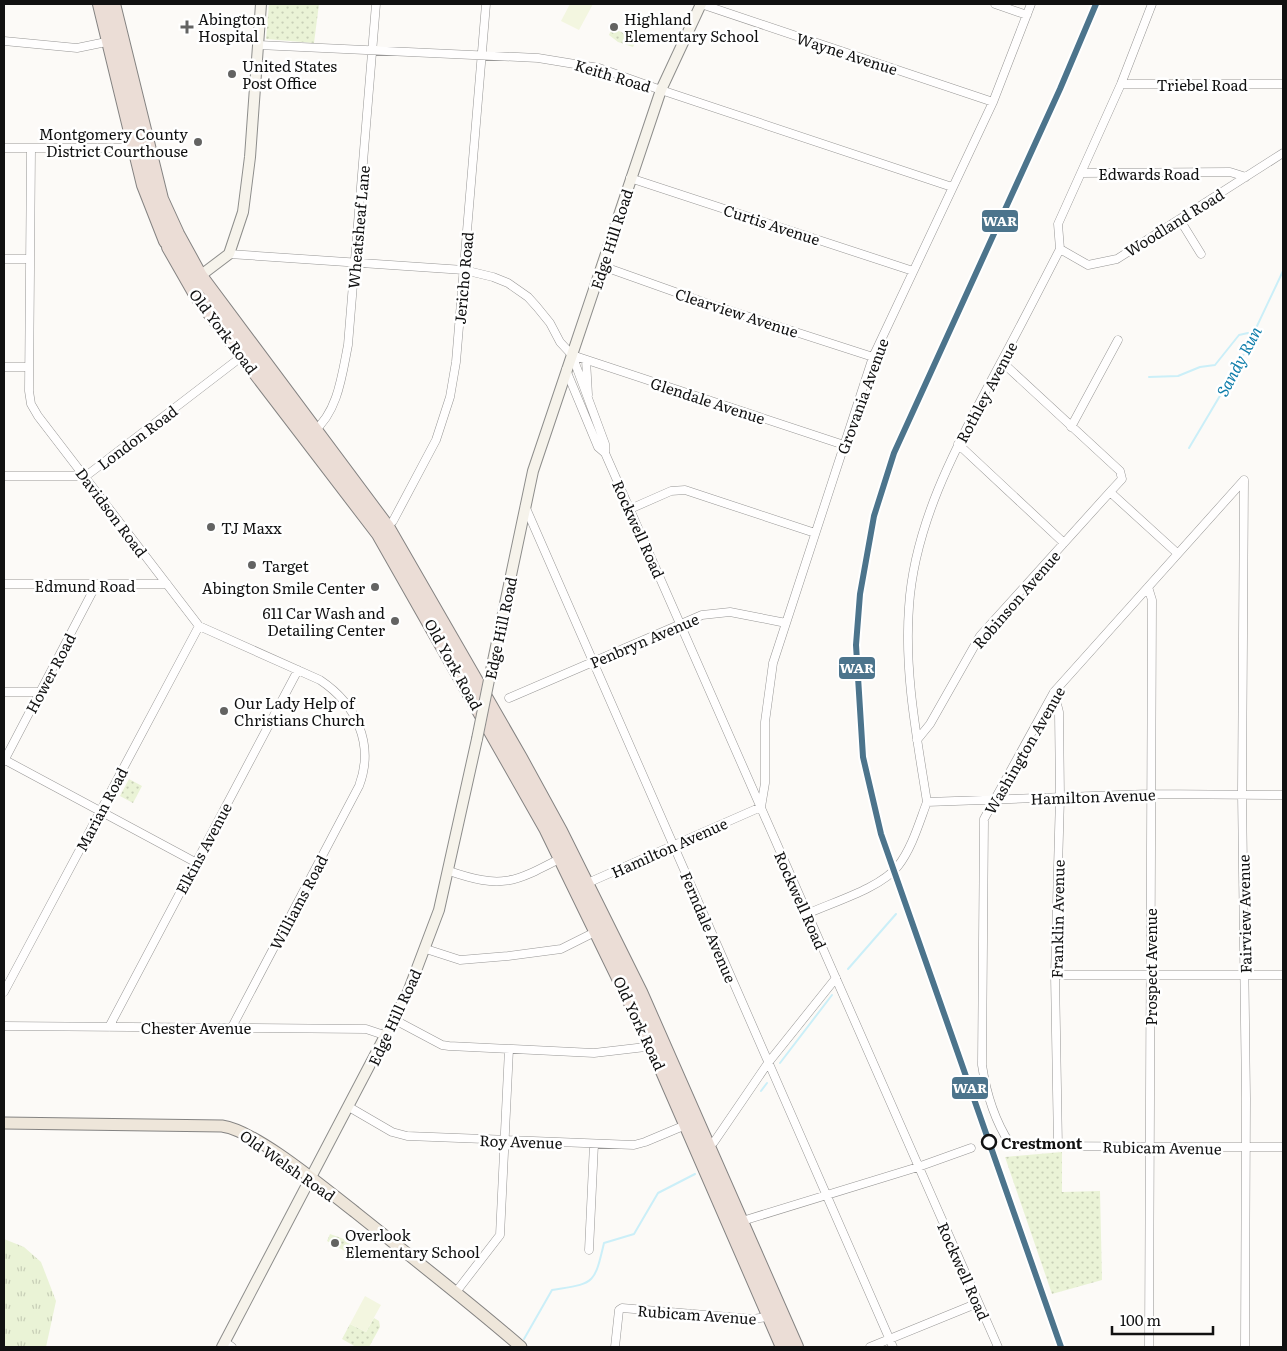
<svg xmlns="http://www.w3.org/2000/svg" width="1287" height="1351" font-family="Literata,serif">
<style>
.grass{fill:url(#grass-tufts)}
.park{fill:url(#park-dots)}
.pitch{fill:#f3f6e0}
.lines{fill:none;stroke-linecap:round;stroke-linejoin:round}
.stream{stroke:#cbeff8;stroke-width:2}
.street-casing{stroke:#979695;stroke-width:9}
.secondary-casing{stroke:#8d8d8b;stroke-width:12}
.primary-casing{stroke:#848382;stroke-width:13}
.highway-casing{stroke:#848382;stroke-width:16}
.street{stroke:#fffefe;stroke-width:8}
.secondary{stroke:#f6f3eb;stroke-width:10}
.primary{stroke:#eee6da;stroke-width:11}
.highway{stroke:#ebddd6;stroke-width:14}
.secondary-bridge-casing{stroke:#8d8d8b;stroke-width:12;stroke-linecap:butt}
.secondary-bridge{stroke:#f6f3eb;stroke-width:10}
.rail-1-casing{stroke:#fff;stroke-width:10}
.rail-1{stroke:#4c748c;stroke-width:6}
.poi-dot{fill:#636362;stroke:#fff;stroke-width:2}
.stop-dot{fill:#fff;stroke:#111;stroke-width:2.5}
.labels{text-anchor:middle;dominant-baseline:central;stroke-width:5;stroke-linejoin:round;paint-order:stroke}
.poi-label{font-size:15px;fill:#111;stroke:#fff;text-anchor:start}
.street-label{font-size:15px;fill:#111;stroke:#fff}
.stop-label{font-size:15px;font-weight:bold;fill:#111;stroke:#fff;text-anchor:start}
.water-label{font-size:16px;font-style:italic;fill:#127fab;stroke:#fff}
.line-badge{stroke:#fff;stroke-width:2}
.badge-label{font-size:14px;text-anchor:middle;font-weight:bold;fill:#fff}
</style>
<defs>
<pattern id="grass-tufts" width="24" height="20" patternUnits="userSpaceOnUse" patternTransform="scale(1.25)"><rect width="24" height="20" fill="#eaf3d6"/><path d="M3 7l-1-3M5 7V3M7 7l1-3M15 17l-1-3M17 17v-4M19 17l1-3" fill="none" stroke="#c8cfb7"/></pattern>
<pattern id="park-dots" width="8" height="8" patternUnits="userSpaceOnUse" patternTransform="scale(1.25)"><rect width="8" height="8" fill="#eaf3d6"/><path d="M2 2h.1M6 6h.1" fill="none" stroke="#c8cfb7" stroke-width="1.8" stroke-linecap="round"/></pattern>
</defs>
<rect width="100%" height="100%" fill="#fcfaf7"/>
<path class="grass" d="M4 1239 24 1247 41 1262 56 1301 46 1347H4Z"/>
<path class="park" d="M269 4H319L314 43 266 39Z
M612 28 637 39 633 47 618 42 609 35Z
M129 779 142 786 133 803 120 796Z
M1062 1152V1192L1100 1191 1102 1280 1052 1294 1005 1157Z
M330 1234 344 1239 354 1247 350 1254 327 1241Z
M374 1318 379 1321 380 1327 369 1347H356L342 1339 350 1324 366 1332Z"/>
<path class="pitch" d="M570 4H593L579 30 561 21Z
M365 1296 381 1305 366 1332 350 1324Z"/>
<g class="lines">
<path class="stream" d="M1149 377 1178 376 1200 367 1215 365 1239 335 1248 333 1254 336
M1189 448 1240 362 1283 271
M848 969 896 914
M780 1063 832 995
M761 1091 767 1083
M524 1339 552 1290C594 1283 594 1286 604 1243L634 1234 658 1193 695 1174"/>
<g class="street-casing">
<path id="street" d="M701 4 993 102
M995 4 1027 15
M4 41 77 48 111 41
M258 45 538 58 599 68 661 90 952 187
M1121 84H1283
M4 148H134
M31 149 29 391 31 404 38 416 199 626 320 680C356 704 375 744 359 786L232 1027
M1081 173 1230 172 1246 177
M630 178 913 271
M1180 220 1201 254
M1060 249 1088 265 1117 259 1283 153
M229 254 464 270 493 277 508 283 528 297 537 307 550 323 560 342 572 355 605 444V453L998 1347
M4 259H30
M602 266 706 303 873 357
M572 355 844 445
M586 360 588 395
M1002 362 1120 471 1122 479 1110 492 1177 553
M4 367H29
M566 370 598 447 605 453
M1071 427 1118 340
M313 432C338 412 342 375 348 345L376 4
M958 444 1064 543
M4 476H86L245 354
M1244 480 1054 692 984 819 982 1065C986 1092 995 1121 1010 1144L1020 1146 1283 1147
M1244 480 1242 793 1246 1098 1245 1347
M525 506 893 1347
M630 509 671 491 685 490 815 533
M385 529 393 521 436 440 450 397 456 362 486 4
M4 584H167
M1148 587 1152 600 1149 1347
M4 692H39
M1054 692 1059 712 1060 797 1055 975 1058 1146
M509 698 702 615 730 612 786 623
M917 740 930 724 980 636 1110 492
M5 760 195 862
M4 761 96 585
M927 802C917 738 904 672 909 607 914 525 956 447 993 377 1016 335 1038 292 1060 249L1058 224 1121 84 1152 4
M449 871C502 889 513 883 561 858
M583 885 761 807 765 783V722L773 663 873 357 993 102 1031 4
M807 914C833 902 881 888 898 866 912 848 919 823 927 802L1149 794 1283 795
M426 949 460 960 508 956 561 949 599 930
M1055 975H1283
M4 992 199 626
M395 1020 442 1045 449 1046 594 1053 654 1046
M4 1026 366 1029 387 1036
M109 1027 298 670
M349 1107 392 1132 407 1136 634 1145 645 1142 688 1124
M707 1148 714 1142 768 1063 836 978
M739 1222 918 1167 971 1148
M589 1250 594 1144
M456 1292 500 1235 509 1049
M225 1342 232 1347
M615 1347 619 1310 622 1308 753 1319 773 1316
M870 1347 978 1303"/>
</g>
<g class="secondary-casing">
<path id="secondary" d="M196 279 229 254 243 212 250 157 261 4
M490 675 533 471 661 90 701 4
M222 1347 408 992 439 910 477 739"/>
</g>
<g class="primary-casing">
<path id="primary" d="M4 1123 222 1126C257 1131 325 1189 355 1212 411 1257 467 1300 521 1347"/>
</g>
<g class="highway-casing">
<path id="highway" d="M100 4 144 185 166 241
M113 4 161 199 177 234 200 276 387 527 520 758 560 831 640 992 796 1347
M169 247 197 296 379 534 546 828 652 1046 783 1347"/>
</g>
<use href="#street" class="street"/>
<use href="#secondary" class="secondary"/>
<use href="#primary" class="primary"/>
<use href="#highway" class="highway"/>
<g class="secondary-bridge-casing">
<path id="secondary-bridge" d="M477 739 490 675"/>
</g>
<use href="#secondary-bridge" class="secondary-bridge"/>
<g class="rail-1-casing">
<path id="rail-1" d="M1061 1347 881 834 863 757 856 645 860 594 874 516 894 453 1060 89 1096 4"/>
</g>
<use href="#rail-1" class="rail-1"/>
</g>
<g class="poi-dot">
<path d="M184.5 19.5h5v5h5v5h-5v5h-5v-5h-5v-5h5z"/>
<circle cx="614" cy="27" r="5"/>
<circle cx="232" cy="74" r="5"/>
<circle cx="198" cy="142" r="5"/>
<circle cx="211" cy="527" r="5"/>
<circle cx="252" cy="565" r="5"/>
<circle cx="375" cy="587" r="5"/>
<circle cx="395" cy="621" r="5"/>
<circle cx="224" cy="711" r="5"/>
<circle cx="335" cy="1243" r="5"/>
</g>
<circle class="stop-dot" cx="989" cy="1142" r="7"/>
<g class="labels">
<g class="poi-label">
<text x="198" y="18">Abington<tspan x="198" dy="17">Hospital</tspan></text>
<text x="624" y="18">Highland<tspan x="624" dy="17">Elementary School</tspan></text>
<text x="242" y="65">United States<tspan x="242" dy="17">Post Office</tspan></text>
<text x="188" y="133" text-anchor="end">Montgomery County<tspan x="188" dy="17">District Courthouse</tspan></text>
<text x="221" y="527">TJ Maxx</text>
<text x="262" y="565">Target</text>
<text x="365" y="587" text-anchor="end">Abington Smile Center</text>
<text x="385" y="612" text-anchor="end">611 Car Wash and<tspan x="385" dy="17">Detailing Center</tspan></text>
<text x="234" y="702">Our Lady Help of<tspan x="234" dy="17">Christians Church</tspan></text>
<text x="345" y="1234">Overlook<tspan x="345" dy="17">Elementary School</tspan></text>
</g>
<g class="street-label">
<text transform="translate(847 53) rotate(18)">Wayne Avenue</text>
<text transform="translate(613 75) rotate(17)">Keith Road</text>
<text x="1202" y="84">Triebel Road</text>
<text x="1149" y="173">Edwards Road</text>
<text transform="translate(1174 222) rotate(-32)">Woodland Road</text>
<text transform="translate(772 224) rotate(18)">Curtis Avenue</text>
<text transform="translate(358 227) rotate(-85)">Wheatsheaf Lane</text>
<text transform="translate(611 239) rotate(-72)">Edge Hill Road</text>
<text transform="translate(463 278) rotate(-85)">Jericho Road</text>
<text transform="translate(737 312) rotate(18)">Clearview Avenue</text>
<text transform="translate(224 331) rotate(53)">Old York Road</text>
<text transform="translate(986 392) rotate(-62)">Rothley Avenue</text>
<text transform="translate(862 396) rotate(-70)">Grovania Avenue</text>
<text transform="translate(708 400) rotate(18)">Glendale Avenue</text>
<text transform="translate(137 437) rotate(-37)">London Road</text>
<text transform="translate(112 512) rotate(53)">Davidson Road</text>
<text transform="translate(639 529) rotate(66)">Rockwell Road</text>
<text x="85" y="585">Edmund Road</text>
<text transform="translate(1016 599) rotate(-49)">Robinson Avenue</text>
<text transform="translate(500 628) rotate(-78)">Edge Hill Road</text>
<text transform="translate(644 640) rotate(-23)">Penbryn Avenue</text>
<text transform="translate(454 664) rotate(61)">Old York Road</text>
<text transform="translate(50 673) rotate(-62)">Hower Road</text>
<text transform="translate(1024 750) rotate(-60)">Washington Avenue</text>
<text transform="translate(1093 796) rotate(-2)">Hamilton Avenue</text>
<text transform="translate(101 809) rotate(-62)">Marian Road</text>
<text transform="translate(669 847) rotate(-24)">Hamilton Avenue</text>
<text transform="translate(203 848) rotate(-62)">Elkins Avenue</text>
<text transform="translate(801 900) rotate(66)">Rockwell Road</text>
<text transform="translate(298 902) rotate(-62)">Williams Road</text>
<text transform="translate(1244 914) rotate(-91)">Fairview Avenue</text>
<text transform="translate(1057 919) rotate(-89)">Franklin Avenue</text>
<text transform="translate(709 927) rotate(67)">Ferndale Avenue</text>
<text transform="translate(1150 967) rotate(-90)">Prospect Avenue</text>
<text transform="translate(394 1017) rotate(-65)">Edge Hill Road</text>
<text transform="translate(640 1023) rotate(65)">Old York Road</text>
<text x="196" y="1027">Chester Avenue</text>
<text transform="translate(521 1141) rotate(2)">Roy Avenue</text>
<text transform="translate(1162 1147) rotate(1)">Rubicam Avenue</text>
<text transform="translate(288 1165) rotate(35)">Old Welsh Road</text>
<text transform="translate(964 1271) rotate(66)">Rockwell Road</text>
<text transform="translate(697 1314) rotate(4)">Rubicam Avenue</text>
</g>
<g class="stop-label">
<text x="1001" y="1142">Crestmont</text>
</g>
<g class="water-label">
<text transform="translate(1238 361) rotate(-62)">Sandy Run</text>
</g>
</g>
<g class="line-badge">
<rect x="981" y="209" width="38" height="24" rx="5" fill="#4c748c"/>
<rect x="838" y="656" width="38" height="24" rx="5" fill="#4c748c"/>
<rect x="951" y="1076" width="38" height="24" rx="5" fill="#4c748c"/>
</g>
<g class="badge-label">
<text x="1000" y="226">WAR</text>
<text x="857" y="673">WAR</text>
<text x="970" y="1093">WAR</text>
</g>
<rect width="1287" height="1351" fill="none" stroke="#111111" stroke-width="10"/>
<path d="M1112 1326v8h101v-8" fill="none" stroke="#111111" stroke-width="2.5"/>
<text x="1120" y="1326" font-size="15" fill="#111111" stroke="#ffffff" stroke-width="4" paint-order="stroke">100 m</text>
</svg>
